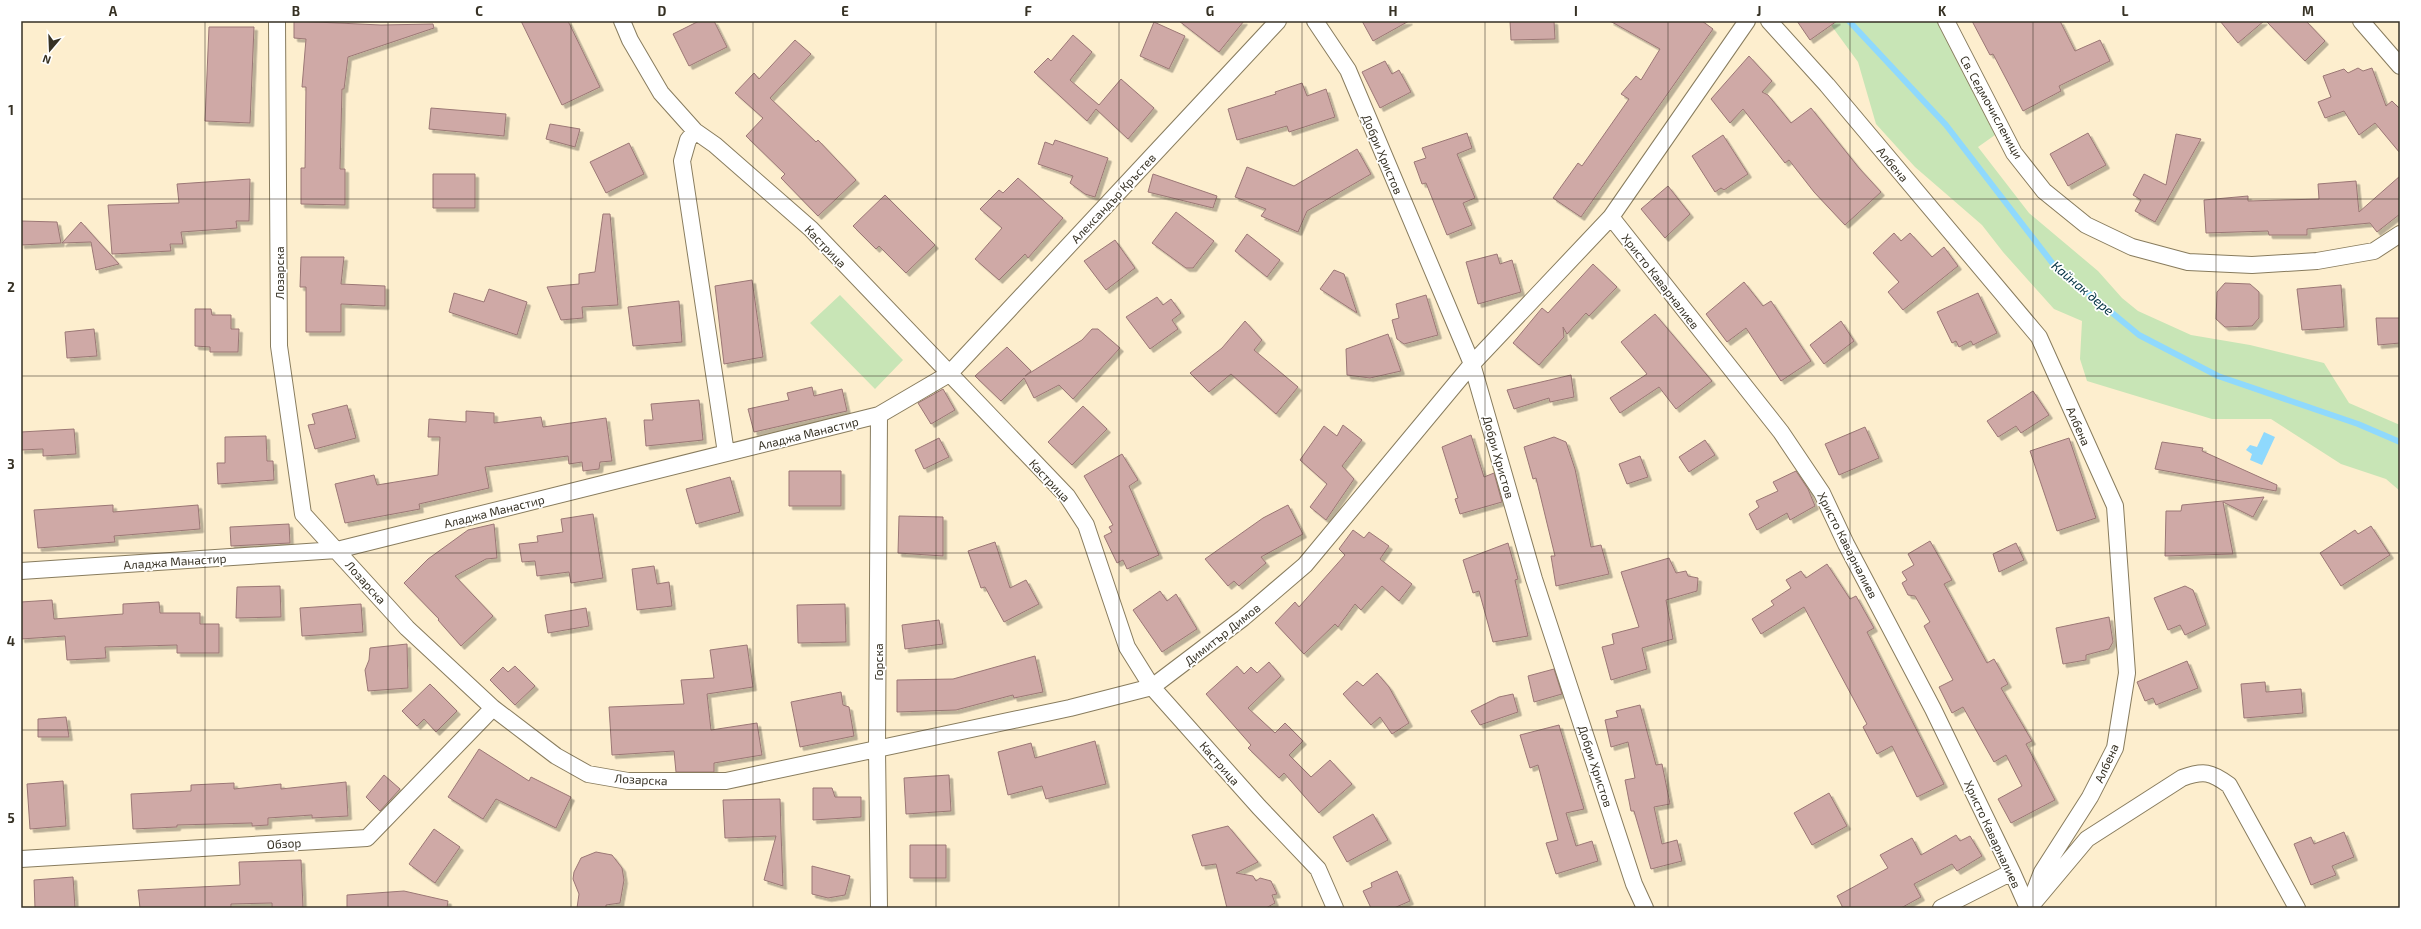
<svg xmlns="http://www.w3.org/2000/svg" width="2421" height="929" font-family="'Exo 2',sans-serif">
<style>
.green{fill:#c8e5b6}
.water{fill:#8fd9fd}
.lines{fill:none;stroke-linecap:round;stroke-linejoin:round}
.stream{stroke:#8fd9fd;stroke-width:6}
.building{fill:#cfa9a6;stroke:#9b7775;filter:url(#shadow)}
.minor-casing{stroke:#887c5e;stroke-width:18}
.minor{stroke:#fff;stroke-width:16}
.grid{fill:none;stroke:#363124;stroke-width:1;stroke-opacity:0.55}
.labels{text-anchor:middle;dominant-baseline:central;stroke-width:3.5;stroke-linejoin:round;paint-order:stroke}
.street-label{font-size:12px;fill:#363124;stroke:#fff}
.water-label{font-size:13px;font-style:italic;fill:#023143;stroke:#fff}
.neatline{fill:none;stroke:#363124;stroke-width:1.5}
.grid-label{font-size:13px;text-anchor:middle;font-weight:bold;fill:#363124}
</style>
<defs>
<filter id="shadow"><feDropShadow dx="3.5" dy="3.5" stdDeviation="0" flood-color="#0004"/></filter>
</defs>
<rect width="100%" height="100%" fill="#fdeece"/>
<path class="green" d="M1828 21H1939L1995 135 1978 147 2029 213 2098 271 2122 298 2138 311 2191 335 2250 345 2324 363 2349 403 2400 425V491L2386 479 2341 464 2271 419H2212L2087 381 2080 359 2082 321 2054 309 2003 252 1982 225 1915 167 1876 124 1858 62Z
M840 295 903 360 875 389 810 323Z"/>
<path class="water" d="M2264 432 2275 437 2262 465 2250 460 2252 454 2246 450 2250 445 2257 447Z"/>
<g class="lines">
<path class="stream" d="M1849 21 1946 125 2053 264 2139 335 2218 376 2358 424 2400 442"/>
</g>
<path class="building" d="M294 21 381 25 433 24 434 28 348 57 344 89H342L340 169H345V205L301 204V168H305L306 87H302L306 39 294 38Z
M521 21H568L600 87 562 105Z
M699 21H714L727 47 689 66 673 34Z
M1179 21H1244L1219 52Z
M1362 21H1409L1373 41Z
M1510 21H1554L1555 39 1511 40Z
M1610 21H1702L1713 29 1581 217 1553 198 1578 163 1582 166 1629 99 1621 94 1636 76 1641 80 1660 49Z
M1797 21H1837L1810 40Z
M1972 21H2060L2075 51 2100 40 2110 61 2059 86 2061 91 2023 111 1993 54 1990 55Z
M2220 21H2264L2238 43Z
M2266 21H2306L2325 41 2305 61Z
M1154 22 1185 36 1169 69 1140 56Z
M209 27H254L250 123 205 121Z
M1073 35 1092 52 1070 80 1086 94 1099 105 1121 79 1154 108 1128 139 1096 109 1087 121 1034 72 1048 58 1051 61Z
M795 40 811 54 770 98 816 142 818 140 856 180 818 216 781 178 785 174 746 136 763 118 735 93 754 73 759 79Z
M1749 56 1772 81 1762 92 1768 95 1791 123 1811 108 1859 168 1881 192 1845 225 1814 192 1789 160 1785 163 1743 109 1730 123 1711 99Z
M1385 61 1392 74 1399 70 1411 92 1380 108 1362 72Z
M2358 68 2363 71 2372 68 2386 106 2392 101 2400 109V153L2375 123 2359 135 2344 111 2325 118 2318 102 2331 97 2323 76 2344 69 2348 73Z
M1302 83 1307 96 1326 89 1335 117 1289 132 1287 126 1237 140 1228 109 1276 94 1275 92Z
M431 108 506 114 504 136 429 129Z
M550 124 580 129 575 147 546 139Z
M1467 133 1472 148 1457 154 1475 198 1463 203 1472 225 1447 235 1426 183 1422 184 1414 162 1426 158 1422 148Z
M2088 133 2106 165 2068 186 2050 154Z
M2176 134 2201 139 2155 222 2135 211 2141 200 2133 195 2144 174 2166 185Z
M1723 135 1748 174 1724 190 1721 188 1715 192 1692 156Z
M1055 140 1108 158 1095 197 1085 194 1070 183 1073 176 1038 164 1045 142 1053 145Z
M629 143 644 174 606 193 590 162Z
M1357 149 1371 174 1307 211 1298 232 1261 216 1266 209 1235 197 1247 167 1294 186Z
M433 174H475V208H433Z
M1153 174 1217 196 1213 208 1148 192Z
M2400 176V214L2377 232 2370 223 2307 229V235H2269L2268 231 2206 233 2204 200 2248 196V201L2319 199 2318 184 2356 181 2359 212Z
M1018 178 1063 218 1028 258 1025 254 999 280 975 259 1002 228 980 209 999 190 1003 193Z
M250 179 249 221H236L237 228 181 232 183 244H170L171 251 112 254 108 205 179 203 177 184Z
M1668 186 1690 214 1665 238 1641 209Z
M885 195 935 245 906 273 879 246 876 249 853 226Z
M1176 212 1214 241 1193 268H1186L1152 243Z
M603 214H610L618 305 582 307 583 318 561 320 547 287 579 284V274L595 272Z
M21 221 57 222 61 243 21 245Z
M81 222 99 242 119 264 96 270 91 242 62 243Z
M1894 233 1901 241 1910 233 1932 257 1944 247 1958 266 1903 310 1888 292 1899 282 1873 253Z
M1247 234 1280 260 1267 277 1235 251Z
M1115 240 1135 268 1106 290 1084 261Z
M1497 254 1500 264 1512 260 1521 292 1478 304 1466 262Z
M301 257H344L341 284 385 286V306L341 304V332H306V287H300Z
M1593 264 1617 287 1589 316 1586 313 1567 334 1563 327 1564 337 1539 365 1513 343 1542 308 1548 313Z
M1334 270 1344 274 1357 313 1320 289Z
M752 280 763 357 724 364 715 286Z
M1744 282 1763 306 1771 301 1811 361 1781 381 1746 328 1727 342 1706 314Z
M2225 283 2250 284 2259 292V318L2252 326 2225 327 2216 319 2217 292Z
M2341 285 2344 327 2302 330 2297 289Z
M489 289 527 302 517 335 449 312 454 293 484 302Z
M1978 293 1997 333 1973 345 1971 341 1959 347 1956 341 1952 343 1937 312Z
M1426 295 1438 335 1404 344 1397 339 1392 320 1399 318 1396 304Z
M1157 297 1163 305 1171 299 1181 313 1172 320 1178 329 1150 349 1126 317Z
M679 301 682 342 633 346 628 307Z
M195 309H211L212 315H231V329H239L238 352H210V347L195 346Z
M1655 314 1712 381 1676 409 1659 387 1620 413 1610 398 1647 374 1621 342Z
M2376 318H2400V343L2378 345Z
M1245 321 1262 340 1254 350 1298 387 1276 414 1231 374 1209 392 1190 373 1222 348Z
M1841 321 1854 341 1824 364 1810 345Z
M94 329 97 356 67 358 65 332Z
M1092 329H1098L1120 348 1073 399 1059 385 1034 398 1024 378 1001 401 975 376 1007 347 1031 371 1025 376 1082 340Z
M1388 334 1401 371 1370 378 1347 375 1346 349Z
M1571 375 1574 397 1550 402 1549 398 1514 409 1507 390Z
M812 387 814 396 842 389 847 411 754 432 748 409 789 400 787 393Z
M943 389 955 410 931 424 918 403Z
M2033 391 2049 415 2021 433 2016 426 1998 437 1987 421Z
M699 400 703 440 646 446 644 420H653L651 404Z
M347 405 356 438 315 449 308 425 315 424 312 414Z
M1083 406 1107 429 1072 465 1048 442Z
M466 411 494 413V423L541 417 543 427 606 418 612 461 600 462 599 469 583 471 582 462 569 464 568 456 485 467 489 488 419 504 420 509 345 523 335 484 374 475 377 485 438 475 440 437H428L429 419 466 422Z
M1343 425 1362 440 1342 466 1354 479 1326 520 1310 507 1327 484 1300 460 1324 426 1337 436Z
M1865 427 1879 458 1839 475 1825 444Z
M74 429 76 454 43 456V449L21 450V432Z
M1471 435 1484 477 1494 473 1502 502 1460 514 1455 499 1458 498 1442 447Z
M266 436 267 461H273L274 480 218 484 217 463H225V437Z
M1554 437 1566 442 1575 469 1591 547 1601 545 1609 574 1556 586 1551 556H1555L1536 478 1533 479 1524 447Z
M939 438 949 457 924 469 915 450Z
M2069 438 2096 518 2057 531 2030 451Z
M1705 440 1715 455 1689 472 1679 457Z
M2162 442 2203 448 2202 451 2277 485 2276 491 2155 469Z
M1122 454 1138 480 1129 486 1159 555 1127 569 1123 560 1117 563 1104 536 1112 532 1109 527 1113 525 1084 476Z
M1640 456 1648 477 1627 484 1619 464Z
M789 471H841V506H789Z
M1796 471 1808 489 1815 506 1790 520 1787 513 1757 530 1749 514 1759 507 1756 501 1778 491 1773 482Z
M730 477 740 512 696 524 686 489Z
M2264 497 2253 517 2223 502 2233 554 2165 556 2166 511H2181L2182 505Z
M113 505V512L198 505 200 529 114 536 115 542 38 548 34 510Z
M1288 505 1303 534 1261 557 1266 563 1239 586 1234 581 1228 586 1205 559 1263 518Z
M593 514 603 578 571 583 569 572 537 576 535 561 522 562 519 544 538 542 537 536 563 532 561 519Z
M899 516 943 517V556L898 553Z
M289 524 290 543 231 546 230 527Z
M494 524 497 558 486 559 455 576 493 616 461 646 438 620 439 619 404 583 428 559 468 530Z
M2371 526 2390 555 2341 586 2320 553 2355 530 2358 534Z
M1353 530 1364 538 1369 532 1389 546 1380 559 1412 584 1399 601 1382 586 1361 610 1355 604 1338 627 1335 624 1304 654 1275 623 1295 602 1299 607 1345 555 1339 549Z
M1930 541 1952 580 1944 584 1987 663 1994 659 2008 684 2001 688 2032 741 2026 744 2055 800 2011 823 1998 799 2022 786 2006 755 1994 762 1963 707 1952 713 1939 687 1953 680 1924 626 1930 622 1915 596 1908 595 1902 583 1907 580 1902 572 1914 565 1908 554Z
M995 542 1010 588 1026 580 1039 604 1004 622 985 587 981 588 968 551Z
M1508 543 1518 579 1515 580 1528 636 1493 642 1479 591 1473 593 1463 560Z
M2016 543 2024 560 1999 572 1993 554Z
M1669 558 1676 573 1686 571 1688 576 1698 578 1697 591 1666 600 1673 639 1642 648 1647 669 1611 680 1602 647 1614 644 1612 634 1639 627 1621 572Z
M1827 564 1850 599 1856 596 1874 628 1867 632 1944 784 1917 797 1892 746 1877 754 1863 727 1867 724 1804 607 1761 634 1752 619 1774 605 1771 601 1791 588 1786 580 1801 571 1806 578Z
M654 566 657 584 669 582 672 606 637 610 632 569Z
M280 586 281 617 236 618 237 587Z
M2185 586 2193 590 2206 625 2185 635 2180 625 2168 630 2154 598Z
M1160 591 1167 601 1176 594 1197 629 1162 652 1133 610Z
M52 600 54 619 123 614V604L159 602 160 613H200V624H219V653H177V645L105 647 106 658 67 660 65 636 21 639V602Z
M361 604 363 632 302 636 300 608Z
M845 604 846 642 798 643 797 605Z
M586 608 589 626 548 633 545 615Z
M2109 617 2113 642 2109 649 2086 655V660L2063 664 2056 628Z
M939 620 943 644 905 649 902 625Z
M407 644 408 688 368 691 365 670 369 660 370 648Z
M747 645 753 687 707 694 711 730 757 723 762 755 714 763V772H676L674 751 612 755 609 707 684 704 681 680 714 678 710 650Z
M1035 656 1043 692 1014 698 1013 695 956 710 897 712V680L953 679Z
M2187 661 2198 688 2156 705 2153 698 2145 701 2137 682Z
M1269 662 1281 676 1248 708 1275 733 1285 723 1303 741 1289 755 1311 777 1330 760 1352 784 1319 813 1284 773 1279 778 1248 748 1251 745 1206 694 1237 666 1244 674 1251 667 1257 673Z
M515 666 535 686 515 705 490 680 503 667 508 672Z
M1554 669 1562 694 1534 702 1528 676Z
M1377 673 1389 687 1409 723 1392 734 1380 717 1371 725 1343 694 1357 681 1363 686Z
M2265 682 2266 692 2301 689 2303 713 2244 718 2241 684Z
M430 684 457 711 436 732 424 719 417 726 402 711Z
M841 692 843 705 849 707 854 736 800 747 791 702Z
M1513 694 1518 712 1480 725 1471 711 1499 697Z
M1640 705 1656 765 1662 764 1670 804 1654 807 1662 844 1677 840 1682 861 1651 869 1634 811H1631L1625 780 1635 778 1628 742 1611 747 1605 720 1618 717 1616 711Z
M66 717 69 737H38V719Z
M1559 725 1584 809 1566 813 1576 846 1592 841 1598 861 1556 874 1546 843 1558 840 1538 765 1530 768 1520 735Z
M1095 741 1106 784 1046 799 1042 786 1008 795 998 752 1031 743 1035 758Z
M479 749 529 781 531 777 571 797 556 828 496 799 483 819 448 797Z
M384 775 400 789 380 811 366 797Z
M949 775 951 811 906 814 904 778Z
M63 781 66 826 30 829 27 784Z
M346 782 348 816 312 818V815L268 818V825L252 826V823L177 825V827L133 829 131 794 191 791V785L234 783V789L281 784V789Z
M813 788H832L835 797H861V817L813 820Z
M1829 793 1847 826 1812 845 1794 813Z
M780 799 781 832 783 886 764 880 776 836 725 838 723 800Z
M1373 814 1388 840 1347 862 1333 837Z
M1228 826 1258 862 1236 873 1253 876 1256 881 1260 878 1271 881 1277 894 1272 895 1275 903 1266 908H1227L1216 864 1202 866 1192 835Z
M434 829 460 847 435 883 409 864Z
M2344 832 2354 857 2332 866 2336 875 2311 885 2294 844 2311 837 2314 844Z
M1956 835 1960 841 1970 836 1982 856 1957 871 1952 864 1914 884 1921 897 1901 908H1843L1837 896 1888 868 1880 855 1912 838 1921 855Z
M910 845H946V878H910Z
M596 852 612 855 622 868 624 880 620 903 606 905V908H577L579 894 573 879 574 872 581 858Z
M301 860 303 908H272V903L231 904V908H140L138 890 240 885 239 862Z
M812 866 850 876 845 895 828 898 812 894Z
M1397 871 1410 901 1394 908H1371L1363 891 1372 887 1371 883Z
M73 877 75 908H35L34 880Z
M404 891 448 901 447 908H347V895Z"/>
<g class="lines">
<g class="minor-casing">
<path id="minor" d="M277 21 279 346 303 514 407 628 493 708 556 756 588 774 628 781H726L1070 708 1152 687 1243 618 1305 565 1472 364 1611 217 1747 21
M622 21 630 40 661 93 695 131 715 145 811 229 1067 496 1086 525 1127 647 1152 687 1259 807 1318 869 1335 908
M1315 21 1348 70 1472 364 1534 579 1634 884 1645 908
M1769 21 1827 85 2039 337 2115 506 2127 673 2115 748 2090 797 2042 872 2028 908
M1946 21 2014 153 2044 191 2086 225 2132 247 2188 262 2252 265 2317 261 2374 251 2400 234
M2361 21 2400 66
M695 131 688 140 682 161 726 453
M1611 217 1781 432 1822 493 1846 544 1933 709 2012 872 2028 908
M21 571 337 550 879 415 949 374 1278 21
M21 859 367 838 493 708
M2035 901 2087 839 2182 778C2204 770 2211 772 2229 785L2297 908
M879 908 877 749 879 415
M1941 908 2012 872"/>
</g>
<use href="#minor" class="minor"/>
</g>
<path class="grid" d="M205 21V908M388 21V908M571 21V908M753 21V908M936 21V908M1119 21V908M1302 21V908M1485 21V908M1668 21V908M1850 21V908M2033 21V908M2216 21V908M21 199H2400M21 376H2400M21 553H2400M21 730H2400"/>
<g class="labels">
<g class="street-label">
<text transform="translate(1992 107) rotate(61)">Св. Седмочисленици</text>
<text transform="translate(1383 154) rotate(67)">Добри Христов</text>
<text transform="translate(1893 164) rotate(50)">Албена</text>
<text transform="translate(1113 198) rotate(-47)">Александър Кръстев</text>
<text transform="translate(826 246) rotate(46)">Кастрица</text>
<text transform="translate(279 273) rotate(-90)">Лозарска</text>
<text transform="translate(1661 281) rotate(52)">Христо Каварналиев</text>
<text transform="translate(2079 426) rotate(66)">Албена</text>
<text transform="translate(808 433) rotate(-14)">Аладжа Манастир</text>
<text transform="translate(1499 457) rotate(74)">Добри Христов</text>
<text transform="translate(1050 480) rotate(47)">Кастрица</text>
<text transform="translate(494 511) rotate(-14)">Аладжа Манастир</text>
<text transform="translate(1848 545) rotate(63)">Христо Каварналиев</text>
<text transform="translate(175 561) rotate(-4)">Аладжа Манастир</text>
<text transform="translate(366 582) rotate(48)">Лозарска</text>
<text transform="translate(1222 634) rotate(-38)">Димитър Димов</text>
<text transform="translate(878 662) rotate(-90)">Горска</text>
<text transform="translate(1220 763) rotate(49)">Кастрица</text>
<text transform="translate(2106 763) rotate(-66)">Албена</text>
<text transform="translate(1596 766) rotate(72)">Добри Христов</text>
<text transform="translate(641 779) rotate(3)">Лозарска</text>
<text transform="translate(1993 834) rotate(65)">Христо Каварналиев</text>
<text transform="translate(284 843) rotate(-3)">Обзор</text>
</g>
<g class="water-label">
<text transform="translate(2083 288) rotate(40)">Кайнак дере</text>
</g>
</g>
<rect width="2421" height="929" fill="none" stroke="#ffffff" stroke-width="44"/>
<g transform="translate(50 50) rotate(199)" stroke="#ffffff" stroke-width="3" paint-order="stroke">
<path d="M0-3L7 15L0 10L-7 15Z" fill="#363124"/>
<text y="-6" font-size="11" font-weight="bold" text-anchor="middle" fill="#363124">N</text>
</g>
<rect x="22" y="22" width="2377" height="885" class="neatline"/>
<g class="grid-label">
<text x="113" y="16">A</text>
<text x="296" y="16">B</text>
<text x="479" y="16">C</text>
<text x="662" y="16">D</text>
<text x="845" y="16">E</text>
<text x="1028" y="16">F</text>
<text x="1210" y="16">G</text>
<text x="1393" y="16">H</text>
<text x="1576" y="16">I</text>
<text x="1759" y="16">J</text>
<text x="1942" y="16">K</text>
<text x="2125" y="16">L</text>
<text x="2308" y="16">M</text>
<text x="11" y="115">1</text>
<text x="11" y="292">2</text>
<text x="11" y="469">3</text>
<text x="11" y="646">4</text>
<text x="11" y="823">5</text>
</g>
</svg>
